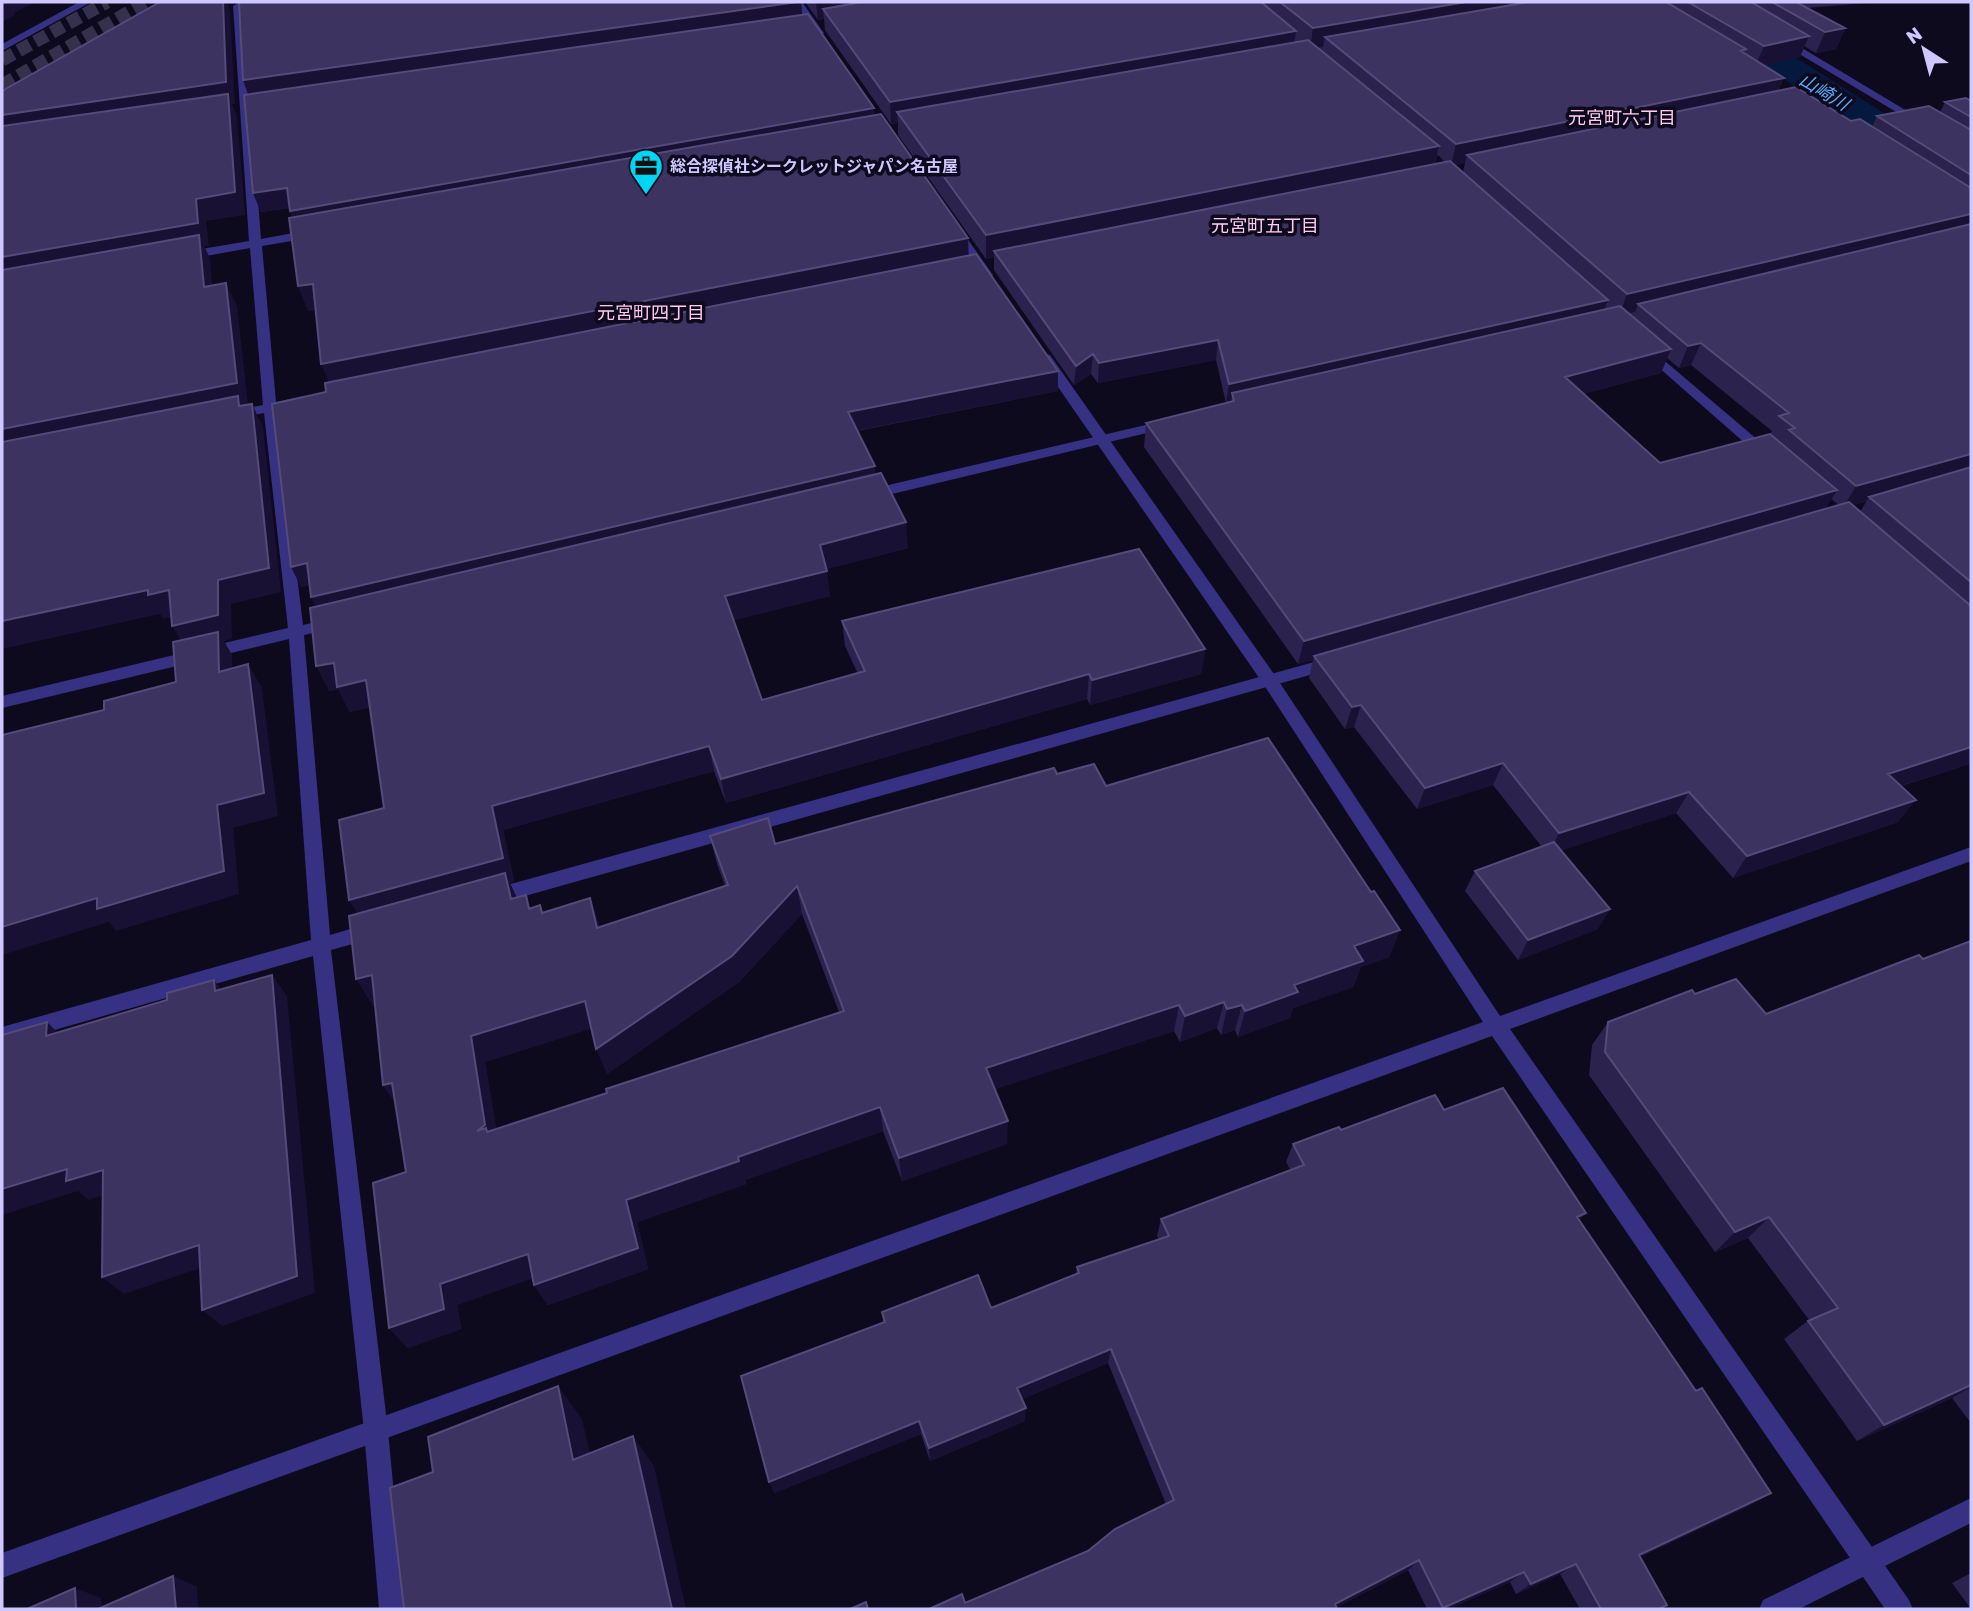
<svg xmlns="http://www.w3.org/2000/svg" width="1973" height="1611" font-family="Rubik,'Noto Sans JP',sans-serif">
<style>
.water{fill:#05183d}
.lines{fill:none;stroke-linecap:round;stroke-linejoin:round}
.motorway-tunnel{stroke:#35304b;stroke-width:13;stroke-dasharray:13 6;stroke-linecap:butt}
.minor{fill:#363182;fill-rule:evenodd}
.tertiary{fill:#363182;fill-rule:evenodd}
.wall{fill:#2b224e;fill-rule:evenodd}
.shaded-wall{fill:#181133}
.building{fill:#3d3361;stroke:#544b7a;stroke-width:2;fill-rule:evenodd}
.labels{text-anchor:middle;dominant-baseline:central;stroke-width:7;stroke-linejoin:round;paint-order:stroke}
.far-poi-label{font-size:16px;font-weight:bold;fill:#cfc8ff;stroke:#0e0a1e;text-anchor:start}
.far-water-label{font-size:18px;font-style:italic;fill:#56aeff;stroke:#0e0a1e}
.far-neighbourhood-label{font-size:18px;fill:#ffcaeb;stroke:#0e0a1e}
</style>
<rect width="100%" height="100%" fill="#0e0a1e"/>
<path class="water" d="M1659 2H1708L1971 168 1938 175Z"/>
<g class="lines">
<path class="motorway-tunnel" d="M2 60 107 2
M2 85 146 2"/>
<path class="minor" d="M238 3 243 6 261 239 315 229 321 233 315 237 262 246 276 402 295 398 302 402 300 405 277 410 303 625 333 618 341 623 339 627 304 635 330 935 371 923 378 925 380 931 378 937 331 950 388 1431 405 1609H379L364 1431 313 956 2 1045V1027L311 940 289 639 2 708V696L288 628 264 413 234 419 227 415 229 412 263 405 250 248 184 260 178 256 184 252 249 241 233 6Z
M1781 39H1787L1927 123 1918 125 1781 43Z
M1646 345 1772 452V458H1762L1641 352 1640 349Z
M1167 420 1174 424 1172 427 867 500 860 495 867 490Z
M1332 657 1338 659 1340 663 1338 667 493 905 486 902 484 897 486 892 493 889Z
M1971 1498V1523L1799 1609H1759L1763 1600Z"/>
<path class="tertiary" d="M79 2H91L2 51V44Z
M792 2H802L824 33 822 35H816Z
M951 227H959L993 275 991 278H983L949 229Z
M1045 354 1050 355 1276 677 1500 1016 1971 847V861L1510 1029 1909 1600 1913 1609H1885L1492 1036 2 1578V1553L1483 1022 1264 685 1038 358Z"/>
</g>
<path class="wall" d="M239 2H801L802 15 874 115 1058 391 857 431 875 466V474L908 548 826 569 830 596 734 620 762 700 858 674 845 646 842 621 1205 649 1201 674 1090 705 1087 699 726 803 714 771 503 830 514 881 510 883 516 897 532 908 540 905 543 912 600 926 725 886 717 864 710 836 775 844 1057 774 1106 786 1371 892 1400 930 1389 957 1361 967 1353 987 1293 1008 1290 1018 1238 1037 1235 1030 1221 1035 1217 1028 1180 1042 1174 1031 995 1089 1007 1144 902 1181 883 1131 745 1180 746 1184 637 1222 648 1269 548 1305 534 1285 532 1278 457 1305 461 1329 408 1348 389 1328 406 1172 395 1102 383 1085 375 1005 373 1006 357 914 384 808 370 707 350 712 338 689 329 691 316 607 309 585 301 587 326 392 329 382 316 309 308 311 292 217 289 208 261 212 253 193 248 94 243 80ZM802 914 839 1012 607 1093 496 1129 485 1062 592 1028 607 1074 739 982Z
M805 2H1878L1807 8 1845 28 1836 49 1816 53 1804 46 1800 57 1764 65 1784 78 1778 91 1851 121 1872 127 1877 116 1940 112 1945 102 1971 101V765L1970 764 1901 786 1898 822 1733 878 1676 813 1562 850 1598 929 1518 960 1465 891 1475 871 1542 847 1493 785 1417 809 1354 727 1345 729 1309 678 1313 660 1298 664 1144 447 1146 423 1226 403 1216 360 1098 383 1091 374 1074 385 994 270V257L986 259 898 135V123L891 124 825 30 824 19 818 20ZM1437 155 1439 156 1445 162 1435 164ZM1465 163 1463 172 1455 165ZM1667 358 1679 368 1691 365 1772 431 1770 434 1660 463 1583 394 1661 373ZM1831 499 1839 505 1825 509ZM1866 502 1860 512 1852 505Z
M1971 941V1423L1952 1398 1857 1441 1784 1339 1809 1320 1748 1238 1715 1252 1589 1075 1592 1045 1608 1022 1695 994 1766 1014 1923 959Z
M1444 1110 1580 1221 1751 1505 1640 1557 1659 1609H1580L1560 1574 1516 1594 1510 1582 1448 1609H1427L1408 1570 1337 1607 965 1603 1088 1551 1166 1504 1108 1363 1022 1399 1025 1421 930 1461 921 1434 774 1493 883 1322 882 1312 991 1308 1076 1274 1077 1267 1159 1239 1157 1236 1161 1219 1291 1171 1286 1162 1293 1144 1341 1130Z
M1971 1573V1609L1952 1583Z"/>
<path class="shaded-wall" d="M2 2H35L14 13 15 15 2 22Z
M223 2H227L230 10 235 104H232L237 116 245 215 206 221 209 246H204L210 258 214 310 2 282V257L196 199 2 138V115Z
M801 2 803 22 251 102 243 80Z
M816 2H926L823 9 824 19 818 20Z
M1466 2H1579L1325 37 1323 47 1310 49 1313 28Z
M1845 28 1836 49 1816 53 1825 32Z
M1296 31 1293 52 897 112 898 123 891 124 890 102Z
M1809 36 1800 57 1755 67 1764 46Z
M1784 78 1775 99 1467 155 1465 163 1451 166 1456 144Z
M874 108 875 127 297 230 290 211Z
M1439 146 1433 170 994 251V257L986 259V235Z
M287 188 294 207 261 212 253 193Z
M1971 214V232L1638 304 1635 312 1619 316 1627 294Z
M968 238 969 262 332 389 321 364Z
M226 283 237 306 248 406 2 455V429Z
M313 284 323 308 308 311 298 286Z
M1608 300 1600 320 1232 393 1231 403 1226 404 1229 384Z
M1218 340 1216 360 1098 383 1099 363Z
M1701 343 1691 365 1679 368 1688 346Z
M1671 349 1661 373 1556 401 1565 377Z
M1093 354 1091 374 1074 385 1076 366Z
M1058 371V391L849 432 848 412Z
M252 404 263 427 281 592 231 604 232 639 224 641 232 655 233 695 186 649 172 626 218 580Z
M1971 454V472L1869 497 1866 502 1843 508 1856 486Z
M875 466 876 486 321 617 311 597Z
M1837 490 1823 514 1314 656 1313 660 1298 664 1304 641Z
M906 522 908 548 823 570 820 545Z
M307 563 317 583 301 587 291 567Z
M827 571 830 596 730 621 725 596Z
M148 590H169L183 614 163 619 160 614 2 649V621Z
M1205 649 1201 674 1090 705 1092 680Z
M334 663 366 680 379 705 350 712 338 689 329 691 316 666Z
M248 664 262 688 278 816 233 828 239 894 116 931 109 922 2 955V927L217 805Z
M1089 674 1087 699 726 803 721 779Z
M1361 705 1354 727 1345 729 1352 707Z
M709 746 714 771 503 830 514 881 510 883 518 900 363 923 349 900 492 806Z
M1971 747V762L1970 764 1871 795 1888 774Z
M1503 763 1493 785 1417 809 1425 788Z
M1689 792 1676 813 1548 855 1559 833Z
M1916 800 1898 822 1733 878 1747 856Z
M797 886 802 914 739 982 607 1074 596 1049Z
M590 898 600 926 607 954 597 928Z
M1610 909 1598 929 1518 960 1528 940Z
M1400 930 1389 957 1361 967 1353 987 1293 1008 1290 1018 1238 1037 1245 1011 1294 985 1354 946Z
M272 975 287 996 315 1293 222 1326 202 1310Z
M372 975 388 1001 373 1006 356 979Z
M214 980 231 1001 215 991Z
M585 1001 596 1027 485 1062 500 1149 477 1131 471 1036Z
M1224 1002 1217 1028 1180 1042 1185 1016Z
M1179 1005 1174 1031 986 1092V1068Z
M1242 1005 1235 1030 1221 1035 1227 1009Z
M47 1022 68 1043 46 1036Z
M392 1083 400 1110 383 1085Z
M880 1107 883 1131 745 1180 746 1184 637 1222 648 1269 548 1305 534 1285 626 1200 738 1157Z
M1008 1121 1007 1144 902 1181 899 1158Z
M67 1169 103 1170 124 1188 89 1200 78 1191 2 1215V1189Z
M1586 1213 1573 1229 1577 1217Z
M1769 1217 1748 1238 1715 1252 1735 1232Z
M199 1245 218 1262 124 1294 102 1277Z
M528 1254 542 1275 457 1305 461 1329 408 1348 389 1328 440 1284Z
M1111 1349 1108 1363 1017 1401V1388Z
M1971 1385V1387L1952 1398 1857 1441 1884 1425Z
M558 1386 582 1419 598 1489 573 1460Z
M1026 1408 1025 1421 930 1461 929 1448Z
M919 1421 921 1434 774 1493 769 1482Z
M633 1436 654 1466 686 1609H672Z
M1771 1493 1751 1505 1622 1565 1639 1555Z
M1419 1560 1408 1570 1333 1609 1335 1604Z
M1576 1564 1560 1574 1516 1594 1531 1584Z
M1524 1572 1510 1582 1448 1609H1440Z
M173 1576 197 1587 198 1609H176Z
M75 1588 101 1598 102 1609H76Z"/>
<path class="building" d="M160 2H223L226 82 2 115V91Z
M239 2H797L243 80Z
M862 2H1261L1296 31 890 102 823 9Z
M1280 2H1466L1313 28Z
M1529 2H1666L1746 49 1741 51 1784 78 1456 144 1325 37Z
M1688 2H1751L1809 36 1764 46Z
M1772 2H1796L1845 28 1825 32Z
M808 14 874 108 290 211 287 188 253 193 244 95Z
M1308 40 1439 146 986 235 897 112Z
M1796 87 1851 121 1860 119 1971 188V214L1627 294 1467 155Z
M228 94 235 192 196 199 198 223 2 257V126Z
M1966 98 1971 101V117L1945 102Z
M1929 106 1971 130V175L1877 116Z
M881 114 968 238 321 364 313 284 298 286 289 218Z
M1450 161 1608 300 1229 384 1218 340 1099 363 1093 354 1076 366 994 251Z
M1971 224V454L1856 486 1789 430 1795 428 1779 416 1789 413 1701 343 1688 346 1638 304Z
M199 235 204 287 226 283 237 383 2 429V270Z
M976 254 1058 371 848 412 875 466 311 597 307 563 291 567 272 404 326 392 325 383Z
M1620 306 1671 349 1565 377 1660 463 1770 434 1837 490 1304 641 1146 423 1234 401 1232 393Z
M238 396 239 406 252 404 269 568 218 580V615L172 626 169 590 148 595V590L2 621V442Z
M1971 467V582L1869 497Z
M881 473 906 522 820 545 827 571 725 596 762 700 865 671 842 621 1139 549 1205 649 1092 680 1089 674 721 779 709 746 492 806 503 858 349 900 339 820 384 808 366 680 337 687 334 663 316 666 310 608Z
M1849 502 1971 606V747L1888 774 1916 800 1747 856 1689 792 1559 833 1503 763 1425 788 1361 705 1352 707 1314 656Z
M218 632 219 672 248 664 264 793 217 805 224 871 97 909V898L2 927V735L104 710V701L176 682 173 642Z
M1268 738 1371 892 1374 891 1400 930 1354 946 1363 961 1294 985 1298 992 1245 1011 1242 1005 1227 1009 1224 1002 1185 1016 1179 1005 986 1068 1008 1121 899 1158 880 1107 738 1157 739 1161 626 1200 638 1248 534 1285 528 1254 440 1284 444 1309 389 1328 373 1183 406 1172 392 1083 383 1085 372 975 356 979 349 916 505 873 511 899 526 895 529 909 540 905 542 913 590 898 597 928 728 885 710 836 768 818 775 844 1054 768 1057 774 1094 764 1106 786ZM797 886 844 1011 606 1089 607 1093 487 1132 486 1128 477 1131 485 1125 471 1036 585 1001 596 1049 732 956Z
M1554 842 1610 909 1528 940 1475 871Z
M1971 941V1385L1884 1425 1808 1321 1838 1308 1769 1217 1735 1232 1605 1052 1608 1022 1692 990 1695 994 1736 979 1766 1014 1919 955 1923 959Z
M272 975 297 1276 202 1310 199 1245 102 1277 103 1170 66 1181 67 1169 2 1189V1035L47 1022 46 1036 167 1000V993L214 980 215 991Z
M1503 1088 1586 1213 1577 1217 1696 1391 1702 1388 1771 1493 1639 1555 1667 1605 1659 1609H1601L1576 1564 1531 1584 1524 1572 1443 1608 1419 1560 1335 1604 1337 1609H929L962 1594 965 1603 1088 1551 1115 1529 1174 1500 1111 1349 1017 1388 1026 1408 929 1448 919 1421 769 1482 741 1376 885 1322 882 1312 978 1275 991 1308 1079 1273 1077 1267 1169 1236 1161 1219 1304 1165 1293 1144 1339 1127 1341 1130 1435 1095 1444 1110Z
M558 1386 573 1460 633 1436 672 1609H404L390 1488 433 1472 428 1437Z
M173 1576 176 1609H98Z
M75 1588 76 1609H27Z
M866 1602 868 1609H850Z"/>
<defs>
<g id="office-pin" transform="scale(1.75)"><path d="M0 17L-7.5 6A9.5 9.5 0 1 1 7.5 6Z" fill="#00d6f3" stroke="#0e0a1e"/><path d="M-6-3h4V-5.5h4V-3h4V5H-6ZM-1-4.5V-3h2v-1.5ZM-6 0V1H6V0Z" fill="#111"/></g>
</defs>
<g fill-rule="evenodd">
<use href="#office-pin" x="646" y="166"/>
</g>
<g class="labels">
<g class="far-poi-label">
<text x="670" y="166">総合探偵社シークレットジャパン名古屋</text>
</g>
<g class="far-water-label">
<text transform="translate(1824 92) rotate(31)">山崎川</text>
</g>
<g class="far-neighbourhood-label">
<text x="1622" y="118">元宮町六丁目</text>
<text x="1265" y="226">元宮町五丁目</text>
<text x="651" y="313">元宮町四丁目</text>
</g>
</g>
<rect width="1973" height="1611" fill="none" stroke="#cfc8ff" stroke-width="7"/>
<g transform="translate(1924 49) rotate(324)" stroke="#0e0a1e" stroke-width="5" paint-order="stroke">
<path d="M0-5L12 26L0 18L-12 26Z" fill="#cfc8ff"/>
<text y="-10" font-size="19" font-weight="bold" text-anchor="middle" fill="#cfc8ff">N</text>
</g>
</svg>
